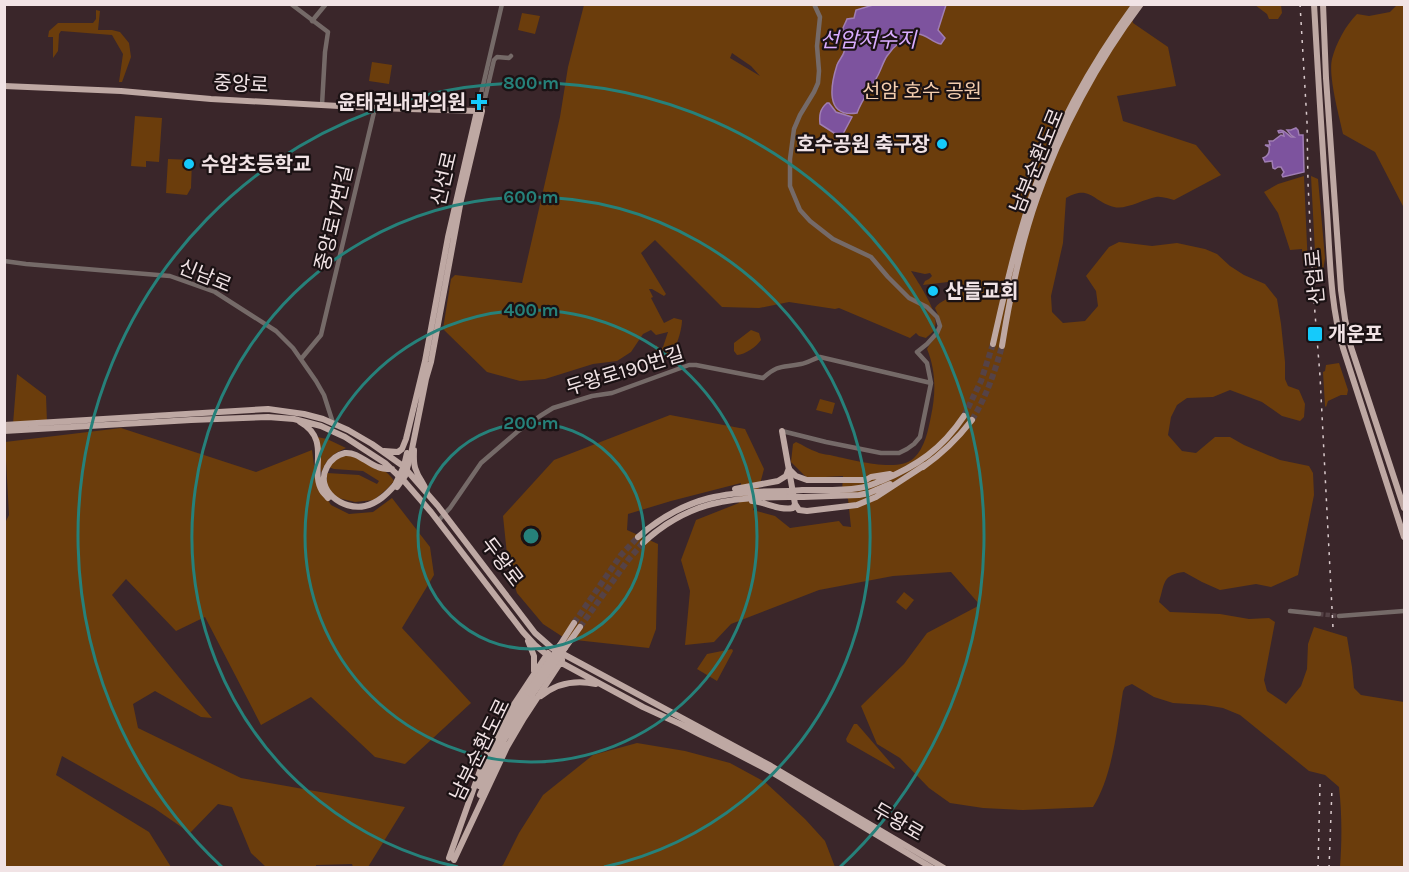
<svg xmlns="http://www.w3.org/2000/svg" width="1409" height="872" font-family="Karla,'Noto Sans KR',sans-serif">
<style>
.green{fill:#6b3d0c;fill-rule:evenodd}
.water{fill:#7d539e;stroke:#a07eb3;stroke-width:1.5}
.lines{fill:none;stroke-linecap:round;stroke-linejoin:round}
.minor-tunnel{stroke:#554246;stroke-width:4.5;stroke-dasharray:4.5 2;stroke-linecap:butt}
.major-tunnel{stroke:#554246;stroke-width:6;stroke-dasharray:6 3;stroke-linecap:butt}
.minor{stroke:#756a68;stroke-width:4.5}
.major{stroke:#bea8a3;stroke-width:6}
.rail{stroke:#d9cacc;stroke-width:1.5;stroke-dasharray:3 6;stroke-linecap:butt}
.major-bridge{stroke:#bea8a3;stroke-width:6}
.ring{fill:none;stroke:#26817a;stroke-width:3}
.poi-dot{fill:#15cafb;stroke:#1b1214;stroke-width:2}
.labels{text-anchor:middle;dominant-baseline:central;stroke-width:4.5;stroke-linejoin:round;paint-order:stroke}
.street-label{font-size:20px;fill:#f1e3e5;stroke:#1b1214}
.park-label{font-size:20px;fill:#f4cdae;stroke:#1b1214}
.poi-label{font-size:20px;font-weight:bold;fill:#f1e3e5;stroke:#1b1214;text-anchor:start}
.water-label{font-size:21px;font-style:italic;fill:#d8acfe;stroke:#1b1214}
.centre{fill:#26817a;stroke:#1b1214;stroke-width:3}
.ring-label{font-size:18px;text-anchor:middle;font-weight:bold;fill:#26817a;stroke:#1b1214;stroke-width:4.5;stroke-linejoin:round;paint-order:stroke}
</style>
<rect width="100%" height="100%" fill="#3a262a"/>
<path class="green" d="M1398 4 1404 5V208L1375 152 1343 134C1339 115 1328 76 1332 59 1336 43 1346 25 1357 14L1369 16 1390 12Z
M584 5H1130L1133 23 1168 47 1176 86 1117 96 1123 121 1196 145 1221 175 1174 200C1169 199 1162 196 1156 197 1144 199 1126 210 1114 207 1093 202 1090 184 1066 198L1063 243 1051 296 1052 312 1063 323 1085 321 1098 306 1096 291 1086 276 1109 247 1119 242 1152 246 1177 243 1205 249 1217 254 1230 266 1244 275 1265 284 1277 299 1281 324 1285 362V379L1288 386 1299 390 1305 404 1304 417 1300 421 1282 416 1262 402 1230 390 1213 397 1187 398 1177 405 1171 417 1168 435 1182 451 1196 453 1215 437H1230L1244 445 1280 460 1309 466 1313 473 1314 495 1298 575 1271 587 1256 584 1220 590 1202 582 1184 572C1162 575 1165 583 1159 602L1170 612 1220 614 1249 619 1269 618 1275 622 1264 680 1267 691 1286 704 1301 686 1307 669 1308 644 1314 627 1347 637 1352 667 1354 688 1361 695 1404 702V867H1340C1342 840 1342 814 1339 787L1325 775 1309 771 1240 715 1223 708 1205 705 1173 703 1154 697 1132 684 1125 687 1123 691C1117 728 1113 775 1093 807L1023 810 983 808 950 803 929 788 900 758 877 744 861 706 904 664 927 633 980 605 951 572 893 576 819 590 731 624 714 642 685 645 690 591 681 560 696 520 739 503 741 483 671 501 628 514 627 530 658 544 656 629 649 648 566 639 543 624 517 593 508 564 503 516 554 460 670 415 745 429 764 469 753 510 775 516 790 528 839 521 843 526 851 527 848 499 842 492 843 476 807 478 791 462 793 444 796 442C803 445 810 450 817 452 822 455 829 454 834 456 853 460 899 473 914 458 925 447 928 431 931 416 936 394 936 370 927 349L930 344 939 333 938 315 935 308C940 300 952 299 956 291L951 284 948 282 923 285 925 281 929 279 932 276 930 273 925 274 911 271C919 284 939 312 935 327 934 332 929 335 926 338L919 336 916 333 910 338 839 308 835 309 789 302 759 308 722 307 655 240 641 253 666 294 664 296 652 289H649L653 297 651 298 664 323 674 318 682 320C682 331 675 354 665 360 657 356 655 354 656 345L660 349 663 347 668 332 656 335 651 330 643 334 631 352 617 361 593 364 545 379 520 381 487 372 443 329 451 279 455 275 522 283 560 117 568 67ZM732 53 751 66 760 76 730 58Z
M1255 5H1281L1282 13 1278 19H1269L1267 14Z
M96 10 100 11 98 30H112L120 32 129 43 131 57 122 82H119L123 54 112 35 61 31 59 34 58 51 53 58V37H48L49 31 58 23H93L96 19Z
M522 13 540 16 535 34 518 30Z
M372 62 392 65 389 84 369 81Z
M135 116 162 118 159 162 146 161V167L131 166Z
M168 159 192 160 191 188 187 195 166 193Z
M1304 176 1308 268 1303 264 1302 249 1290 250 1278 213 1264 192 1278 184Z
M1311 176 1318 179 1325 258 1323 271H1316Z
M751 330 759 333 761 340C757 346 745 355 737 355L734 351V343Z
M1339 363 1348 390 1347 395H1341L1328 401 1326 407 1325 406 1323 372 1325 371 1326 365Z
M17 374 46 396 47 423 13 424Z
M820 399 835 403 832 414 816 410Z
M121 428 256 472 312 450 316 481 331 505 349 514 373 512 392 498 430 547 434 575 402 628 471 703 405 764 375 757 311 697 261 725 205 617 176 631 126 579 112 595 212 718 201 717 155 691 133 704 138 728 241 778 405 807 368 867H353L352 864 316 865V868L266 867 251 853 232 807 218 804 190 833 154 808 62 756 56 775 149 832 171 867H5L4 525 9 515 5 442Z
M317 437 327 439 346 448C332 454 326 460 321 473L320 458Z
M344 455C359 456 387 468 394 481L388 488 374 500 355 502 334 497 327 490V473L359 475 377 484 379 481 363 471 334 469 328 467 335 459Z
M904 592 914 600 906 610 896 602Z
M732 649 733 651 717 681 697 669 707 654Z
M854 724H857L895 768 894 769 847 742 846 739Z
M637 743 685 751 730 763 765 782 805 819 825 841 835 867H500L503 865 519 833 543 795 593 755Z"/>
<path class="water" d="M873 5H946L938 30 945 38 941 44C931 42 926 33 916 34 906 35 893 47 887 56 883 62 881 70 877 77 870 90 862 99 857 113 824 118 831 84 837 65 839 60 843 56 844 52 846 45 841 36 843 28 844 25 846 22 847 19L854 18 856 10Z
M827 103H829L836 112 852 117 843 134 834 133 820 124C819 115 820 109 827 103Z
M1296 128 1298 130 1299 135H1303L1304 172 1283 177 1282 175 1284 172 1281 167H1278L1275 169 1273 168 1272 161 1265 162 1263 158C1268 156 1270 152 1269 147L1265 145H1270L1269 141H1273L1281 135 1284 136 1283 132 1279 133 1278 131C1283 128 1287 134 1291 137H1294L1291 135 1287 130H1291Z"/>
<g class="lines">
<path class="minor-tunnel" d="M1319 614 1339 616"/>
<path class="major-tunnel" d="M964 416 981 381 993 344
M972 420C986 397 995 372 1002 346
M574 623 621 555 638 537
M580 627 628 560 643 543"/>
<path class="minor" d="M291 4 328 32 325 52 322 105
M312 21 326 4
M477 111 502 4
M482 111 494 60 497 57 509 58 511 56
M4 261 26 264 170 276 215 292 276 331 293 348 316 381 324 395 333 423
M301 359 321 335 375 108
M782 431 826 442 881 453H899L907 449 914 444 920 437 931 383
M438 521 450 508 481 463 517 432 540 416 553 408 592 396 612 393 689 365H696L763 378C779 364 781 368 801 364 807 363 813 359 820 357L931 383 927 363 917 352 927 344 937 333 940 326 937 317 927 307 909 298 888 277 871 257 833 239 810 221 800 210 790 186V159L794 129 800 115 814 92 818 83 819 71 817 46 820 17 814 4
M1290 611 1319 614
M1339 616 1404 611"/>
<path class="major" d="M1314 4C1318 74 1322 143 1327 212 1330 257 1330 304 1343 348L1404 537
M1323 4 1326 78 1341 290 1345 319 1351 347 1404 508
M4 86 121 91 211 99 375 108 477 111 448 237 425 361 406 439 402 449 398 452 384 451
M993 344C1004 295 1015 246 1031 198 1055 129 1092 63 1135 4
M1002 346C1010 296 1020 246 1037 198 1060 131 1098 61 1141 4
M300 422C332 440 309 469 322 491 323 493 326 495 328 498
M4 425 268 409 304 414 323 419 348 430 372 444 403 466 438 506 535 633 552 648 771 766 944 868
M4 431 191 420 268 417 294 419 321 426 345 437 385 463 405 482 431 512 523 632 535 645 547 655 643 707 680 724 768 770 932 868
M782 431 795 504 799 510 807 511 857 505 876 497 925 465
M414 450C414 457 413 464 416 470 419 480 424 481 427 493
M411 454 426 379 431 362 461 200 482 111
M923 467C942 454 958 438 972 420
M392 469C387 469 382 469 378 467 366 463 358 452 345 453 336 455 331 459 327 467 314 490 343 511 365 506 378 503 387 494 395 485
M790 470 796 476 807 480H866L871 477 890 474
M735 489 778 481 786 476 789 468
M803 490C821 490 840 491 859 488 867 487 873 484 881 481 917 466 942 449 964 416
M803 497 859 495 869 493 890 484
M752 501C766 502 779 511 793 508L795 504
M638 537C686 495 728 491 789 491
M643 543C688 501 731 497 789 497
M528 641 534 656V671
M560 645 574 623
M565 648 580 627
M541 696C557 683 577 680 596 684
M479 786 500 738 528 692
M480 795 504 740 532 695
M449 858 482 765 492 742 513 706 548 653
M454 860 507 747 524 718 562 660"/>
<path class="rail" d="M1300 4 1307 122 1308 183 1313 288 1320 376 1333 628
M1318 868 1320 784
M1329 868 1332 788"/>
<path class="major-bridge" d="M395 485 404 466 407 453
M397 487 405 476 411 454
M789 491 803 490
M789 497H803
M528 692 560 645
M532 695 565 648"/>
</g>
<g class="ring">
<circle cx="531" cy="536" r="113"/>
<circle cx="531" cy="536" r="226"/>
<path d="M458 867A339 339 0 1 1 604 867"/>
<path d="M222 867A453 453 0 1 1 840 867"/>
</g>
<g class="poi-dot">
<path d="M476 93h6v6h6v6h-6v6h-6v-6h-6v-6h6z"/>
<circle cx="942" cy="144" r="6"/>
<circle cx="189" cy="164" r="6"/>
<circle cx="933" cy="291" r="6"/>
<rect x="1307" y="326" width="16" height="16" rx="3"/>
</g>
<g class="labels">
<g class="street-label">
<text transform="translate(241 84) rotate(3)">중앙로</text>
<text transform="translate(1037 161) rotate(-68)">남부순환도로</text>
<text transform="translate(444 179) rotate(-77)">신선로</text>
<text transform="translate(334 218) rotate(-77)">중앙로17번길</text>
<text transform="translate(205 276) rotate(22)">신남로</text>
<text transform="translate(1315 277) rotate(-95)">산업로</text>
<text transform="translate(625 371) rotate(-17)">두왕로190번길</text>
<text transform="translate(502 562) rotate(53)">두왕로</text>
<text transform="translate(480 750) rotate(-64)">남부순환도로</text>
<text transform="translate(898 822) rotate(30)">두왕로</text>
</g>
<g class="park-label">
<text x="922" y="91">선암 호수 공원</text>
</g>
<g class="poi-label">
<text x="466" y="102" text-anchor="end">윤태권내과의원</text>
<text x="930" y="144" text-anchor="end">호수공원 축구장</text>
<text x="201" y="164">수암초등학교</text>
<text x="945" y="291">산들교회</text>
<text x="1328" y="334">개운포</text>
</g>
<g class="water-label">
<text x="868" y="40">선암저수지</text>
</g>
</g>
<circle cx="531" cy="536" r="9" class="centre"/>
<g class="ring-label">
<text x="531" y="89">800 m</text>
<text x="531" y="203">600 m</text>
<text x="531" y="316">400 m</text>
<text x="531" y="429">200 m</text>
</g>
<rect width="1409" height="872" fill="none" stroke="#f1e3e5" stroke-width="12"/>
</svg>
